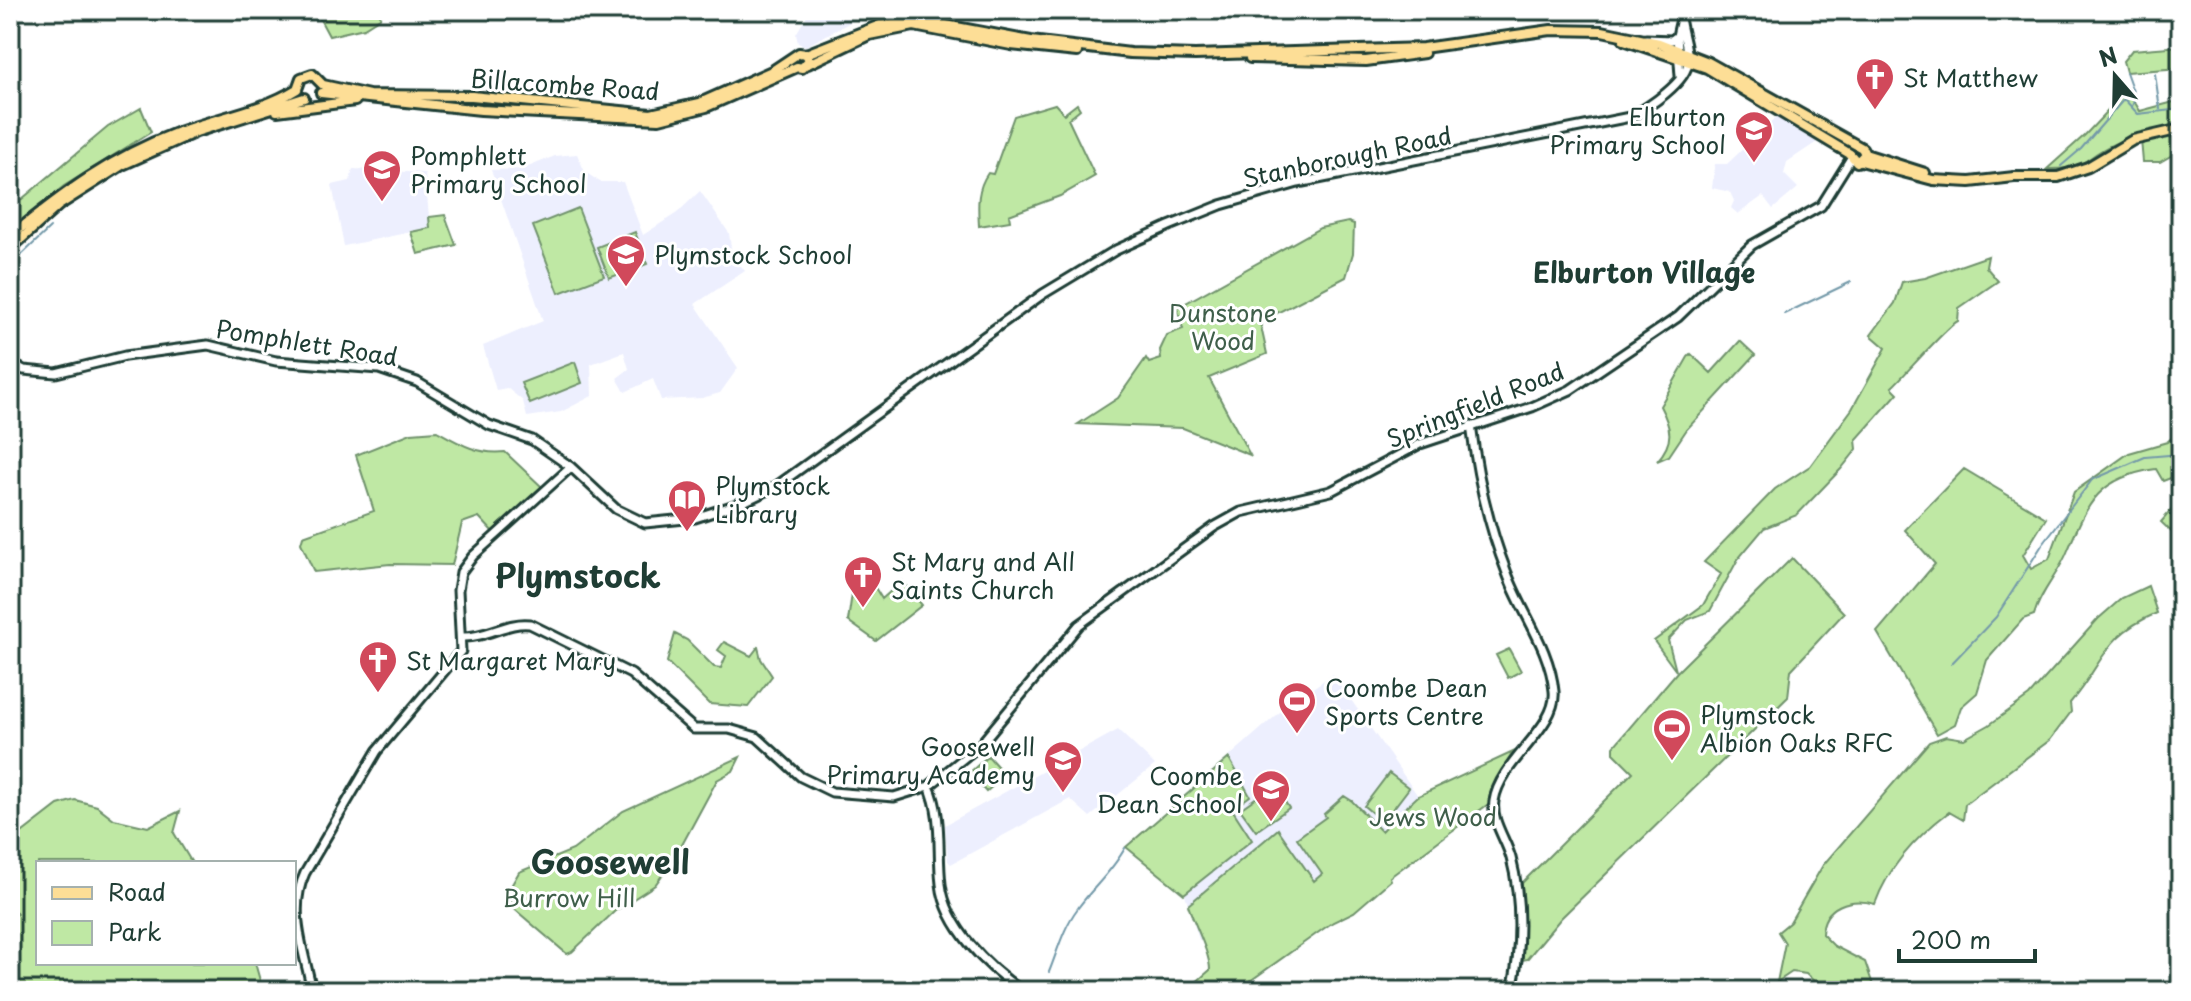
<svg xmlns="http://www.w3.org/2000/svg" width="2191" height="1001" font-family="'Playpen Sans',sans-serif">
<style>
.built{fill:#edeffe}
.green{fill:#bfe8a4;stroke:#6f926c;stroke-width:2}
.lines{fill:none;stroke-linecap:round;stroke-linejoin:round}
.stream{stroke:#7399a9;stroke-width:2}
.secondary-casing{stroke:#1f3d34;stroke-width:13}
.primary-casing{stroke:#1f3d34;stroke-width:14}
.secondary{stroke:#fff;stroke-width:7}
.primary{stroke:#fdde96;stroke-width:8}
.labels{text-anchor:middle;dominant-baseline:central;stroke-width:6;stroke-linejoin:round;paint-order:stroke}
.poi-label{font-size:24px;fill:#1f3d34;stroke:#fff;text-anchor:start}
.street-label{font-size:24px;fill:#1f3d34;stroke:#fff}
.park-label{font-size:24px;fill:#3f5f4a;stroke:#fff}
.quarter-label{font-size:28px;font-weight:bold;fill:#1f3d34;stroke:#fff}
.district-label{font-size:32px;font-weight:bold;fill:#1f3d34;stroke:#fff}
</style>
<rect width="100%" height="100%" fill="#fff"/>
<filter id="ink" filterUnits="userSpaceOnUse"><feTurbulence type="fractalNoise" baseFrequency=".0125" numOctaves="2"/><feDisplacementMap in="SourceGraphic" scale="16" xChannelSelector="R" yChannelSelector="G"/><feConvolveMatrix kernelMatrix="1 2 1 2 8 2 1 2 1" color-interpolation-filters="sRGB"/></filter>
<g filter="url(#ink)">
<path class="built" d="M810 10H873L806 46 798 43 796 34Z
M920 10H963V22Z
M1780 114 1817 142 1787 162 1784 174 1798 188 1773 209 1763 196 1738 214 1731 208 1734 201 1730 192 1712 188 1715 164H1727Z
M577 154 585 172 600 182H623L643 235 677 213 700 191 729 233 732 255 745 271 695 304 738 368 720 393 702 398 661 400 653 379 625 392 617 378 629 369 624 352 591 364 592 396 561 412 527 417 523 401 507 388 496 390 483 346 543 321 491 170 523 169 555 156Z
M353 169 425 173 430 228 344 246 332 185 350 181Z
M1333 674 1418 796 1377 835 1249 927 1199 940 1184 891 1126 847 1287 706Z
M1118 730 1155 765 1090 817 1070 799 951 864 948 861 945 825Z"/>
<path class="green" d="M315 10H380L381 11 380 18 364 28 329 36Z
M2181 46V68L2126 72 2123 61 2132 50Z
M2124 94 2131 96 2140 111 2181 100V127C2157 130 2136 134 2114 144 2082 158 2089 170 2047 169L2085 135Z
M1055 104 1064 114 1077 104 1080 109 1068 119 1095 176 1060 196 1009 215 1010 221 979 226C978 207 976 190 988 173L993 174 1014 116Z
M141 108 151 132 64 186 10 229V209L108 127Z
M2181 132V150L2160 162H2143L2141 140Z
M578 208 604 276 559 293 533 226Z
M445 215 456 245 418 254 411 232 430 228 429 217Z
M1348 222 1354 224 1353 253 1346 277 1260 322 1267 354 1209 378 1250 455 1183 428 1078 424 1118 398 1146 358 1149 363 1161 359 1160 350 1167 335 1183 329 1177 308 1320 228Z
M635 232 647 264 609 278 597 247Z
M1988 256 1986 267 1998 281 1959 308 1958 321C1948 325 1905 375 1892 387L1898 393 1856 440 1857 449 1841 469 1797 515 1764 528 1738 559 1710 611 1687 620 1668 640 1676 671 1654 641 1703 605 1721 574 1704 562 1775 489 1810 466 1852 409 1886 348 1871 335 1895 303 1902 282 1925 278Z
M1740 341 1755 355 1687 429 1669 456 1657 461C1675 441 1671 427 1660 406L1688 357 1691 354 1711 373Z
M575 362 582 383 530 404 521 383Z
M2181 430V474L2163 481 2156 469C2099 477 2088 502 2068 550 2059 574 2041 590 2034 615L2023 619 1987 660 1977 693 1961 707 1955 724 1937 734 1877 632 1935 564 1905 530 1964 469 2046 518 2023 555 2031 569 2049 559 2074 492 2129 453 2167 442Z
M437 431C460 444 478 455 505 452L542 487 493 532 479 517 462 523 452 565 390 564 314 572 301 543 303 536 374 511 356 455 411 433Z
M2181 499V541L2161 522Z
M1792 558 1844 613 1791 670 1788 697 1561 918 1527 959 1521 960 1522 883 1633 772 1614 753V746L1677 672Z
M866 573 882 599 902 581 922 605 876 641 848 621 853 587Z
M2148 586 2157 613C2102 636 2105 662 2070 703L2071 712 2050 740 1965 804 1963 820 1949 812C1917 836 1889 865 1875 904 1851 897 1823 905 1822 934L1834 946 1865 962 1875 991H1825L1806 974 1792 972 1777 982 1785 943 1778 932 1790 922 1823 865 1929 742 1946 736 1964 739 1989 725 2029 696 2098 619 2122 598Z
M675 634 687 640 714 667 721 668 726 656 718 650 724 642 751 656 758 647 761 659 772 676 748 707 709 704 667 662Z
M1509 649 1521 671 1508 678 1496 655Z
M1513 752 1492 788 1491 802 1390 877 1391 880 1354 912 1333 922 1236 991H1186L1210 970C1210 953 1194 924 1188 905L1278 829 1314 881 1322 874 1297 838 1326 817 1324 814 1344 796 1352 801 1381 831 1418 796Z
M988 756 1005 775 986 792 969 773Z
M740 757 733 771 717 780 676 856 655 885 615 911 572 952 567 954 512 907 511 886 519 872 573 850 623 811Z
M1229 758 1250 796 1232 809 1252 840 1184 894 1126 847Z
M1389 773 1409 788 1383 822 1364 806Z
M1274 785 1289 808 1256 831 1240 809Z
M75 800 97 806 114 819 148 827 180 811 174 833 192 863H38V963H255L263 991H13L10 918 17 914 10 906V842L58 805Z"/>
<g class="lines">
<path class="stream" d="M2126 72 2135 97 2132 107
M2155 74 2160 109
M2061 166 2081 149 2124 99 2138 114 2181 109
M10 266 50 228
M1784 314 1851 282
M1951 664 1996 617 2044 542 2092 480 2145 457 2181 454
M1049 972C1058 950 1063 928 1078 908 1093 887 1112 872 1125 848"/>
<g class="secondary-casing">
<path id="secondary" d="M1646 39 1672 40 1677 36
M1680 76 1677 36 1683 10
M10 363 24 370 56 373 125 356 208 345 276 361 379 369 417 382 489 425 532 440 571 467 616 509 645 523 695 518 741 503 775 487 1043 294 1116 250 1169 226 1221 205 1298 183 1630 117C1647 108 1688 82 1688 61 1688 49 1683 35 1681 23
M1471 425C1477 474 1489 527 1507 573 1521 612 1550 648 1554 691 1558 727 1500 761 1494 801 1491 821 1506 839 1511 858 1522 900 1521 949 1512 991
M463 637C486 638 508 621 530 624L631 674 694 729H729L757 737 801 777 832 792 894 797 929 786 980 745 1079 625 1214 527 1241 512 1331 491 1420 444 1532 407 1570 390 1678 317 1752 245 1821 206 1851 158
M929 786C943 817 937 851 941 884 946 928 988 967 1022 991
M312 991C305 953 287 911 305 873L377 751 461 651 458 590 461 572 473 556 571 467"/>
</g>
<g class="primary-casing">
<path id="primary" d="M1624 40 1707 68 1850 154
M806 54 880 25 919 20 1031 41 1130 53 1195 55 1423 48 1551 30 1602 31 1659 43 1708 62 1862 148 1865 154 1857 162 1850 154
M1250 58 1366 61 1424 53
M808 64 869 35 914 26 1011 45 1077 52
M297 89 301 78 312 74 323 85 369 95 472 96 651 114 700 103 772 71 799 53 806 54 809 60 802 68 797 67 706 107 659 119 481 110 321 93
M277 111 355 101
M1865 154 1925 173
M1861 161 1933 180 1970 182 2014 177H2058L2088 167 2133 140 2181 129
M10 237C62 194 112 157 176 133 215 118 262 111 297 89
M10 249 59 205 122 165 196 132 304 98"/>
</g>
<use href="#secondary" class="secondary"/>
<use href="#primary" class="primary"/>
</g>
</g>
<defs>
<g id="church-pin" transform="scale(2)"><path d="M0 17L-7.5 6A9.5 9.5 0 1 1 7.5 6Z" fill="#d1495b" stroke="#fff"/><path d="M-1.2-6h2.4v3.5h3.3v2.4h-3.3V6h-2.4V-.1h-3.3v-2.4h3.3Z" fill="#fff"/></g>
<g id="school-pin" transform="scale(2)"><path d="M0 17L-7.5 6A9.5 9.5 0 1 1 7.5 6Z" fill="#d1495b" stroke="#fff"/><path d="M0-5L7-2L0 1L-7-2ZM-4 1L0 2.5L4 1V4Q0 6-4 4Z" fill="#fff"/></g>
<g id="library-pin" transform="scale(2)"><path d="M0 17L-7.5 6A9.5 9.5 0 1 1 7.5 6Z" fill="#d1495b" stroke="#fff"/><path d="M-6-4Q-3-5.5-.7-3.5V5Q-3 3-6 4ZM6-4Q3-5.5 .7-3.5V5Q3 3 6 4Z" fill="#fff"/></g>
<g id="stadium-pin" transform="scale(2)"><path d="M0 17L-7.5 6A9.5 9.5 0 1 1 7.5 6Z" fill="#d1495b" stroke="#fff"/><path d="M0-5a6.5 5 0 1 0 0 10a6.5 5 0 1 0 0-10ZM-3.5-1.8h7v3.6h-7Z" fill="#fff"/></g>
</defs>
<g fill-rule="evenodd">
<use href="#church-pin" x="1875" y="77"/>
<use href="#school-pin" x="1754" y="130"/>
<use href="#school-pin" x="382" y="169"/>
<use href="#school-pin" x="626" y="254"/>
<use href="#library-pin" x="687" y="499"/>
<use href="#church-pin" x="863" y="575"/>
<use href="#church-pin" x="378" y="660"/>
<use href="#stadium-pin" x="1297" y="701"/>
<use href="#stadium-pin" x="1672" y="728"/>
<use href="#school-pin" x="1063" y="760"/>
<use href="#school-pin" x="1271" y="789"/>
</g>
<g class="labels">
<g class="poi-label">
<text x="1903" y="77">St Matthew</text>
<text x="1726" y="116" text-anchor="end">Elburton<tspan x="1726" dy="28">Primary School</tspan></text>
<text x="410" y="155">Pomphlett<tspan x="410" dy="28">Primary School</tspan></text>
<text x="654" y="254">Plymstock School</text>
<text x="715" y="485">Plymstock<tspan x="715" dy="28">Library</tspan></text>
<text x="891" y="561">St Mary and All<tspan x="891" dy="28">Saints Church</tspan></text>
<text x="406" y="660">St Margaret Mary</text>
<text x="1325" y="687">Coombe Dean<tspan x="1325" dy="28">Sports Centre</tspan></text>
<text x="1700" y="714">Plymstock<tspan x="1700" dy="28">Albion Oaks RFC</tspan></text>
<text x="1035" y="746" text-anchor="end">Goosewell<tspan x="1035" dy="28">Primary Academy</tspan></text>
<text x="1243" y="775" text-anchor="end">Coombe<tspan x="1243" dy="28">Dean School</tspan></text>
</g>
<g class="street-label">
<text transform="translate(565 84) rotate(4)">Billacombe Road</text>
<text transform="translate(1347 156) rotate(-12)">Stanborough Road</text>
<text transform="translate(307 342) rotate(9)">Pomphlett Road</text>
<text transform="translate(1475 404) rotate(-22)">Springfield Road</text>
</g>
<g class="park-label">
<text x="1223" y="312">Dunstone<tspan x="1223" dy="28">Wood</tspan></text>
<text x="1433" y="816">Jews Wood</text>
<text x="569" y="897">Burrow Hill</text>
</g>
<g class="quarter-label">
<text x="1644" y="271">Elburton Village</text>
</g>
<g class="district-label">
<text x="578" y="575">Plymstock</text>
<text x="610" y="861">Goosewell</text>
</g>
</g>
<rect width="2191" height="1001" fill="none" stroke="#fff" stroke-width="40"/>
<rect x="20" y="20" width="2151" height="961" fill="none" stroke="#1f3d34" stroke-width="3" filter="url(#ink)"/>
<rect x="36" y="861" width="260" height="104" fill="#ffffff" stroke="#a5b1ae" stroke-width="2"/>
<rect x="52" y="887" width="40" height="12" fill="#fdde96" stroke="#a5b1ae" stroke-width="2"/>
<text x="108" y="901" font-size="24" fill="#1f3d34">Road</text>
<rect x="52" y="921" width="40" height="24" fill="#bfe8a4" stroke="#a5b1ae" stroke-width="2"/>
<text x="108" y="941" font-size="24" fill="#1f3d34">Park</text>
<g transform="translate(2115 76) rotate(340)" stroke="#ffffff" stroke-width="6" paint-order="stroke">
<path d="M0-6L14 30L0 20L-14 30Z" fill="#1f3d34"/>
<text y="-12" font-size="22" font-weight="bold" text-anchor="middle" fill="#1f3d34">N</text>
</g>
<path d="M1899 949v12h136v-12" fill="none" stroke="#1f3d34" stroke-width="4"/>
<text x="1911" y="949" font-size="24" fill="#1f3d34" stroke="#ffffff" stroke-width="6" paint-order="stroke">200 m</text>
</svg>
